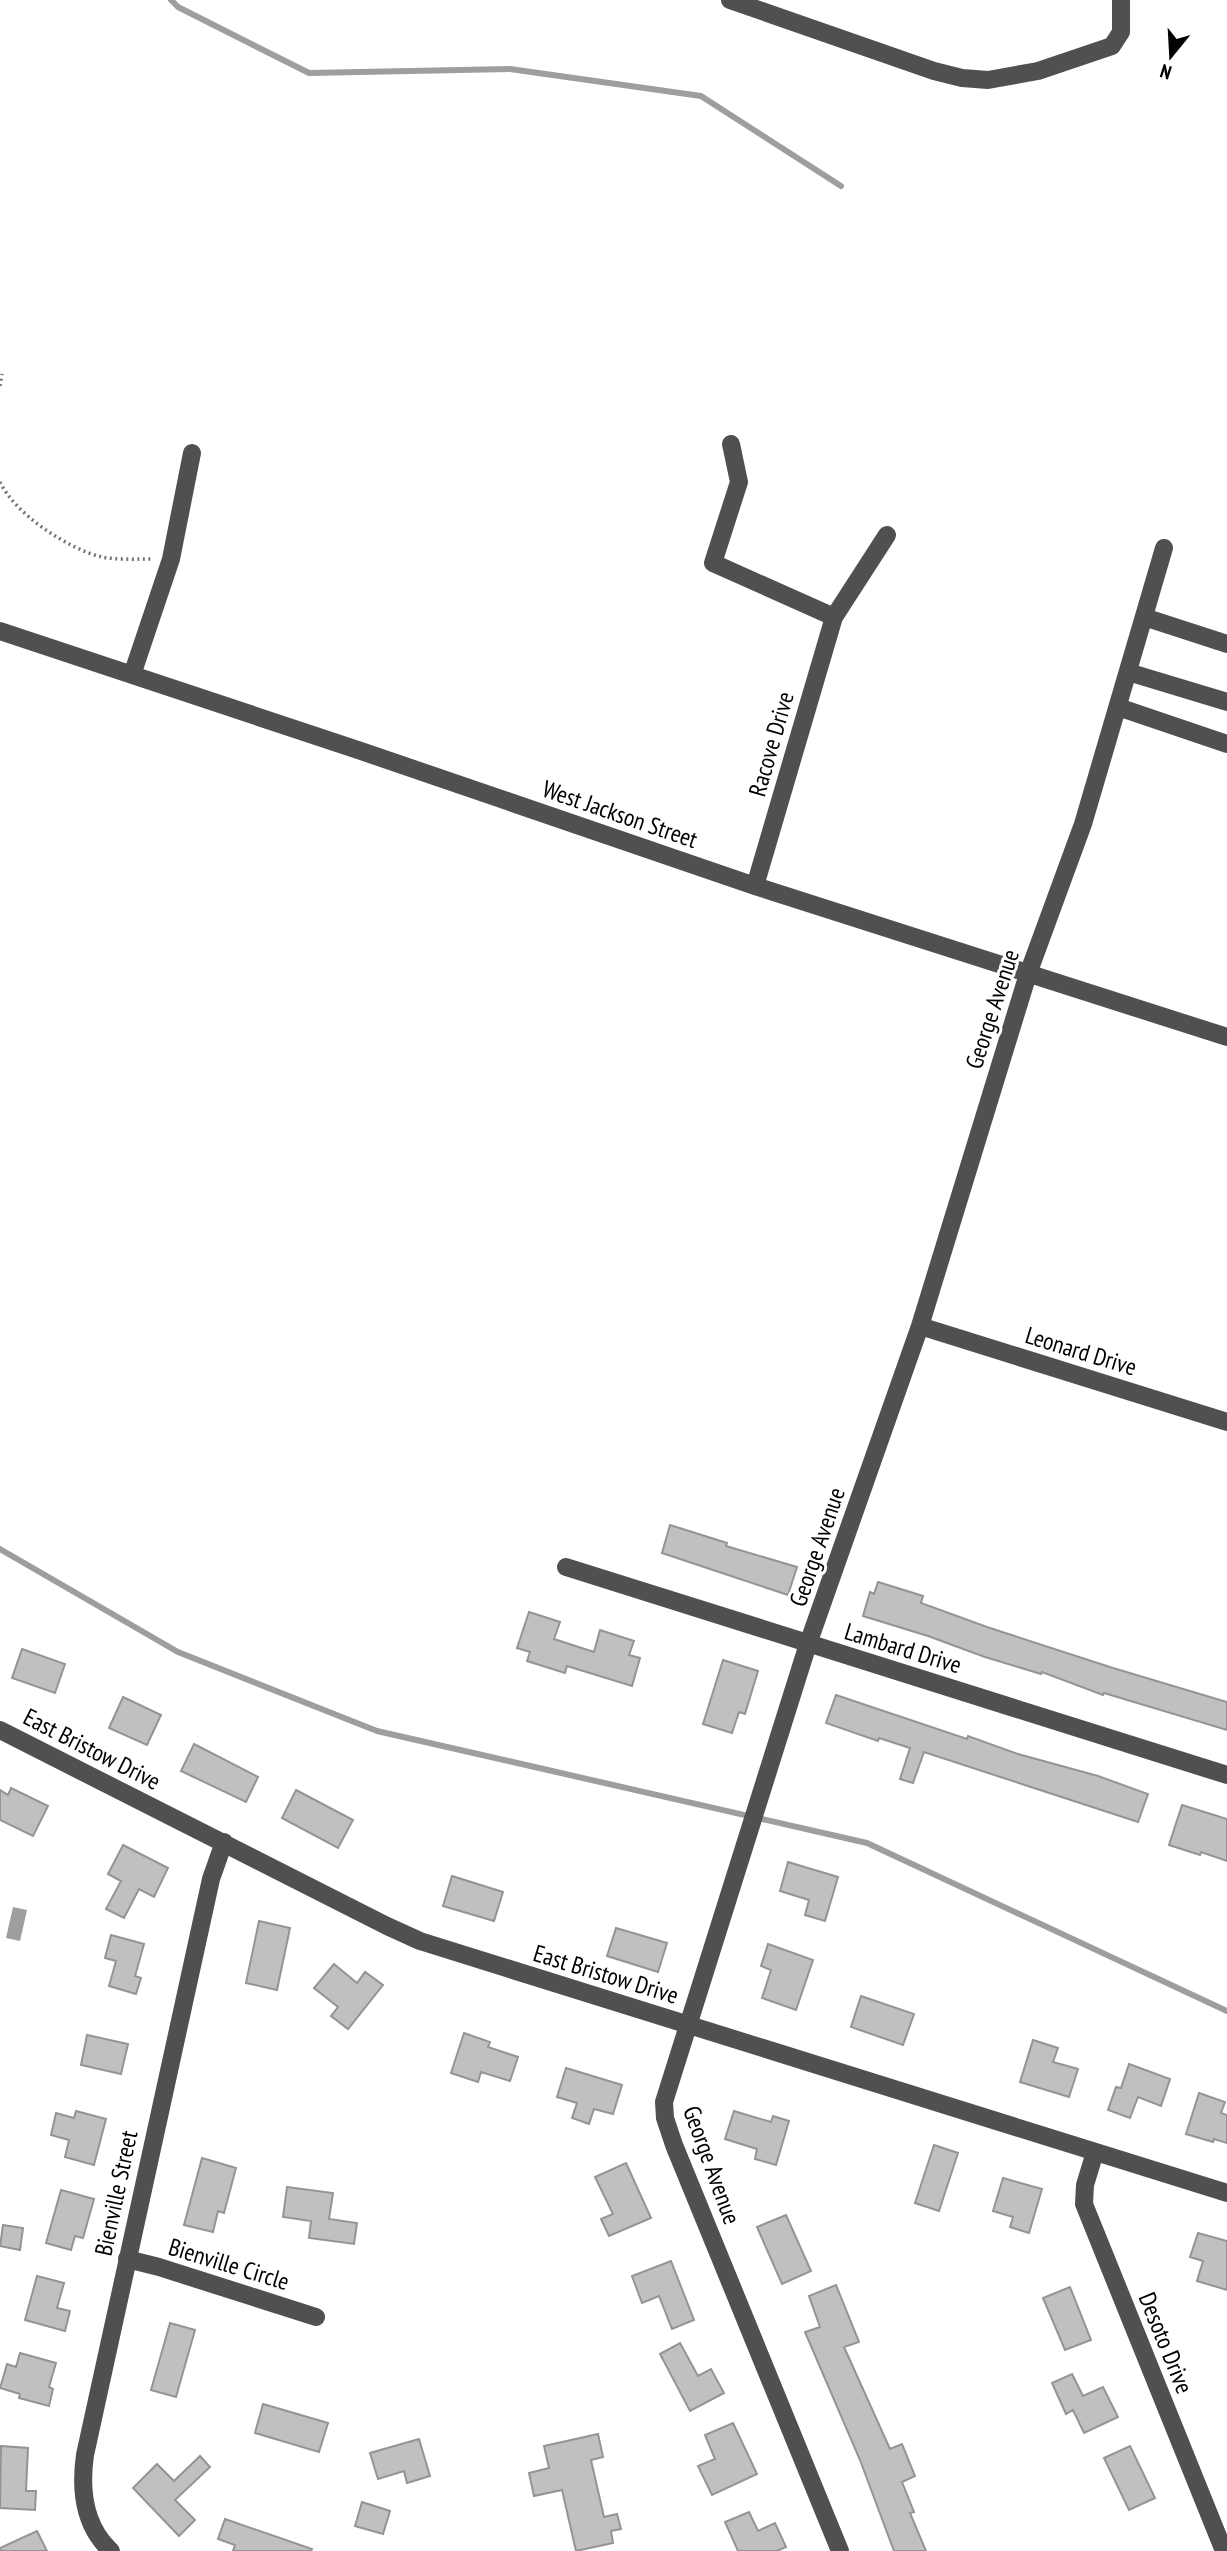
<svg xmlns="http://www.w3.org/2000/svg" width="1227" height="2551" font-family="'PT Sans Narrow',sans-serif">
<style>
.water{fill:#9e9e9e}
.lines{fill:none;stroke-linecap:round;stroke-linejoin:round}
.stream{stroke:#9e9e9e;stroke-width:6}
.building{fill:#c0c0c0;stroke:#949494;stroke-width:2}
.path{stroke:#727272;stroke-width:3.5;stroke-dasharray:2 3.5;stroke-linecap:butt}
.minor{stroke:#505050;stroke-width:18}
.labels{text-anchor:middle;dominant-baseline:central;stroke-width:6;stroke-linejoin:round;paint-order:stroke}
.street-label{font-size:24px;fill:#000;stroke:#fff}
</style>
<rect width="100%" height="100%" fill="#fff"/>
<path class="water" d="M13 1907 27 1910 20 1941 6 1938Z"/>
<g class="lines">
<path class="stream" d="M171 0 178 7 309 73 510 69 701 96 841 186
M0 1549 178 1652 377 1731 867 1843 1227 2011"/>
</g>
<path class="building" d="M670 1525 727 1543 726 1546 797 1567 788 1595 662 1553Z
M878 1582 923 1596 921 1603 987 1627 1113 1668 1227 1702V1730L1104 1693 1103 1695 1042 1672 1041 1674 985 1657 928 1636 863 1616 870 1592 874 1594Z
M529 1612 560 1622 554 1639 594 1652 600 1630 634 1641 629 1655 640 1658 632 1686 567 1666 565 1673 527 1661 530 1652 517 1648Z
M22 1649 65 1664 55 1693 12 1678Z
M723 1660 758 1671 745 1714 739 1712 732 1733 703 1724Z
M836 1695 967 1739 968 1736 1018 1754 1098 1776 1148 1794 1138 1822 924 1752 913 1783 900 1779 910 1748 879 1738 878 1741 826 1723Z
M123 1697 161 1715 147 1745 109 1728Z
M194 1744 258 1777 246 1802 181 1771Z
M11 1788 48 1806 33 1836 0 1820V1790L8 1795Z
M296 1790 353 1820 338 1848 282 1818Z
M1182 1805 1227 1819V1861L1201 1852 1200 1855 1169 1845Z
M123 1845 168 1868 154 1897 139 1889 124 1918 106 1909 121 1881 108 1874Z
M788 1862 838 1877 825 1921 805 1915 809 1900 780 1891Z
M452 1876 503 1892 494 1921 443 1906Z
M259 1921 290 1928 277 1990 246 1983Z
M616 1928 667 1943 658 1972 607 1956Z
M111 1935 144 1944 135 1976 141 1978 136 1994 109 1986 116 1961 105 1958Z
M768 1944 813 1960 796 2010 762 1998 771 1970 761 1966Z
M334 1964 357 1983 365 1972 383 1985 348 2029 331 2016 338 2007 314 1988Z
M861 1996 914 2014 903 2045 851 2027Z
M464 2033 490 2042 488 2047 518 2057 510 2081 481 2072 478 2082 451 2073Z
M87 2035 128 2044 121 2074 81 2065Z
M1033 2040 1058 2048 1053 2062 1078 2069 1069 2097 1020 2082Z
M1129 2064 1170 2079 1161 2106 1138 2097 1130 2118 1108 2110 1116 2087 1121 2088Z
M566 2068 622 2085 613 2114 594 2109 589 2124 572 2118 577 2103 557 2097Z
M1199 2093 1225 2102 1221 2113 1227 2115V2143L1214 2139 1213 2142 1186 2134Z
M76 2111 106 2119 94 2165 65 2157 69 2140 51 2135 56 2113 74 2118Z
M734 2111 771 2122 773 2116 789 2121 776 2165 755 2159 757 2149 725 2139Z
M934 2145 958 2153 939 2211 915 2203Z
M202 2158 236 2168 224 2213 218 2211 213 2232 184 2225Z
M626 2163 651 2218 609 2236 601 2219 613 2214 595 2177Z
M1003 2178 1042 2189 1029 2233 1010 2227 1013 2217 993 2211Z
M287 2187 333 2193 329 2219 357 2223 354 2244 309 2238 311 2221 283 2217Z
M61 2190 94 2199 83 2238 75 2236 71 2250 46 2243Z
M786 2215 811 2271 782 2284 757 2227Z
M3 2225 23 2228 20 2250 0 2246Z
M1198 2233 1227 2241V2290L1197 2281 1203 2261 1190 2257Z
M671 2261 694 2320 672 2329 659 2296 642 2303 632 2276Z
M37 2276 64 2283 57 2308 70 2311 65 2331 25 2320Z
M836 2285 859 2342 844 2347 890 2449 902 2444 915 2476 902 2482 914 2512 910 2513 926 2551H894L860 2460 805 2332 820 2327 809 2296Z
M1070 2287 1091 2340 1065 2350 1043 2298Z
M170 2323 195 2330 176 2397 151 2390Z
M680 2343 698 2376 711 2369 724 2393 690 2411 660 2354Z
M20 2353 56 2363 49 2387 53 2389 49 2406 19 2398 20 2394 0 2388 7 2364 16 2367Z
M1072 2374 1083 2396 1103 2387 1118 2417 1084 2433 1073 2410 1066 2414 1052 2383Z
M263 2404 328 2423 319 2452 255 2433Z
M733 2423 757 2474 712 2495 698 2466 715 2459 705 2435Z
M598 2434 603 2457 591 2460 604 2517 617 2514 621 2529 611 2531 613 2543 576 2551 562 2490 534 2496 529 2473 549 2468 544 2446Z
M419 2439 430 2476 407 2483 404 2471 378 2479 370 2453Z
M1 2446 28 2448 26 2491H36L35 2510 0 2508Z
M1130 2446 1155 2498 1129 2510 1104 2458Z
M200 2456 210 2467 175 2500 195 2520 179 2536 133 2488 157 2464 174 2481Z
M362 2502 390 2511 383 2534 355 2526Z
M749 2512 758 2531 775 2523 786 2547 777 2551H738L725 2522Z
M225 2519 312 2549 311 2551H233L235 2545 218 2539Z
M37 2531 47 2551H0V2548Z"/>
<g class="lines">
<path class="path" d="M0 386 2 374
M0 482C15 514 68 549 102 557 118 560 135 559 151 559"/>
<path class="minor" d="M730 0 934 71 962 78 988 80 1038 71 1112 46 1121 32V0
M731 444 739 482 713 563 834 617
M1144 617 1227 644
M0 631 361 751 755 886 1227 1037
M1128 672 1227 702
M132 675 171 559 192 453
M1118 707 1227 744
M755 886 834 617 887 535
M920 1326 1227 1422
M566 1567 1227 1775
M0 1730 387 1926 420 1941 1227 2193
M1095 2152 1085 2185 1084 2204 1224 2551
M127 2259 159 2267 316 2317
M111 2551C84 2526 80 2490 85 2455L211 1879 224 1842
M840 2551 674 2145 665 2118 664 2102 808 1644 920 1326 1028 974 1083 824 1164 548"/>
</g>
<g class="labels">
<g class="street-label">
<text transform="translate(771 744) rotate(-74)">Racove Drive</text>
<text transform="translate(620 814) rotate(19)">West Jackson Street</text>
<text transform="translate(992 1009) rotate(-72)">George Avenue</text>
<text transform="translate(1081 1351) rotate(17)">Leonard Drive</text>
<text transform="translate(817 1547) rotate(-71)">George Avenue</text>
<text transform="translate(903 1648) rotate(17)">Lambard Drive</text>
<text transform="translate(92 1749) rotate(27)">East Bristow Drive</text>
<text transform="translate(606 1974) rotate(17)">East Bristow Drive</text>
<text transform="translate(712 2165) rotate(70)">George Avenue</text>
<text transform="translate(116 2193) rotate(-78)">Bienville Street</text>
<text transform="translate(229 2264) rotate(17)">Bienville Circle</text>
<text transform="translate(1166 2343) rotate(68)">Desoto Drive</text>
</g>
</g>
<g transform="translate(1171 56) rotate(198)" stroke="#ffffff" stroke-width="5" paint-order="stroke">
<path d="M0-5L12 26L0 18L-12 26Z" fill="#000000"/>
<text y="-10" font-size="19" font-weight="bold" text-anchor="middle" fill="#000000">N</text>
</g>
</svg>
